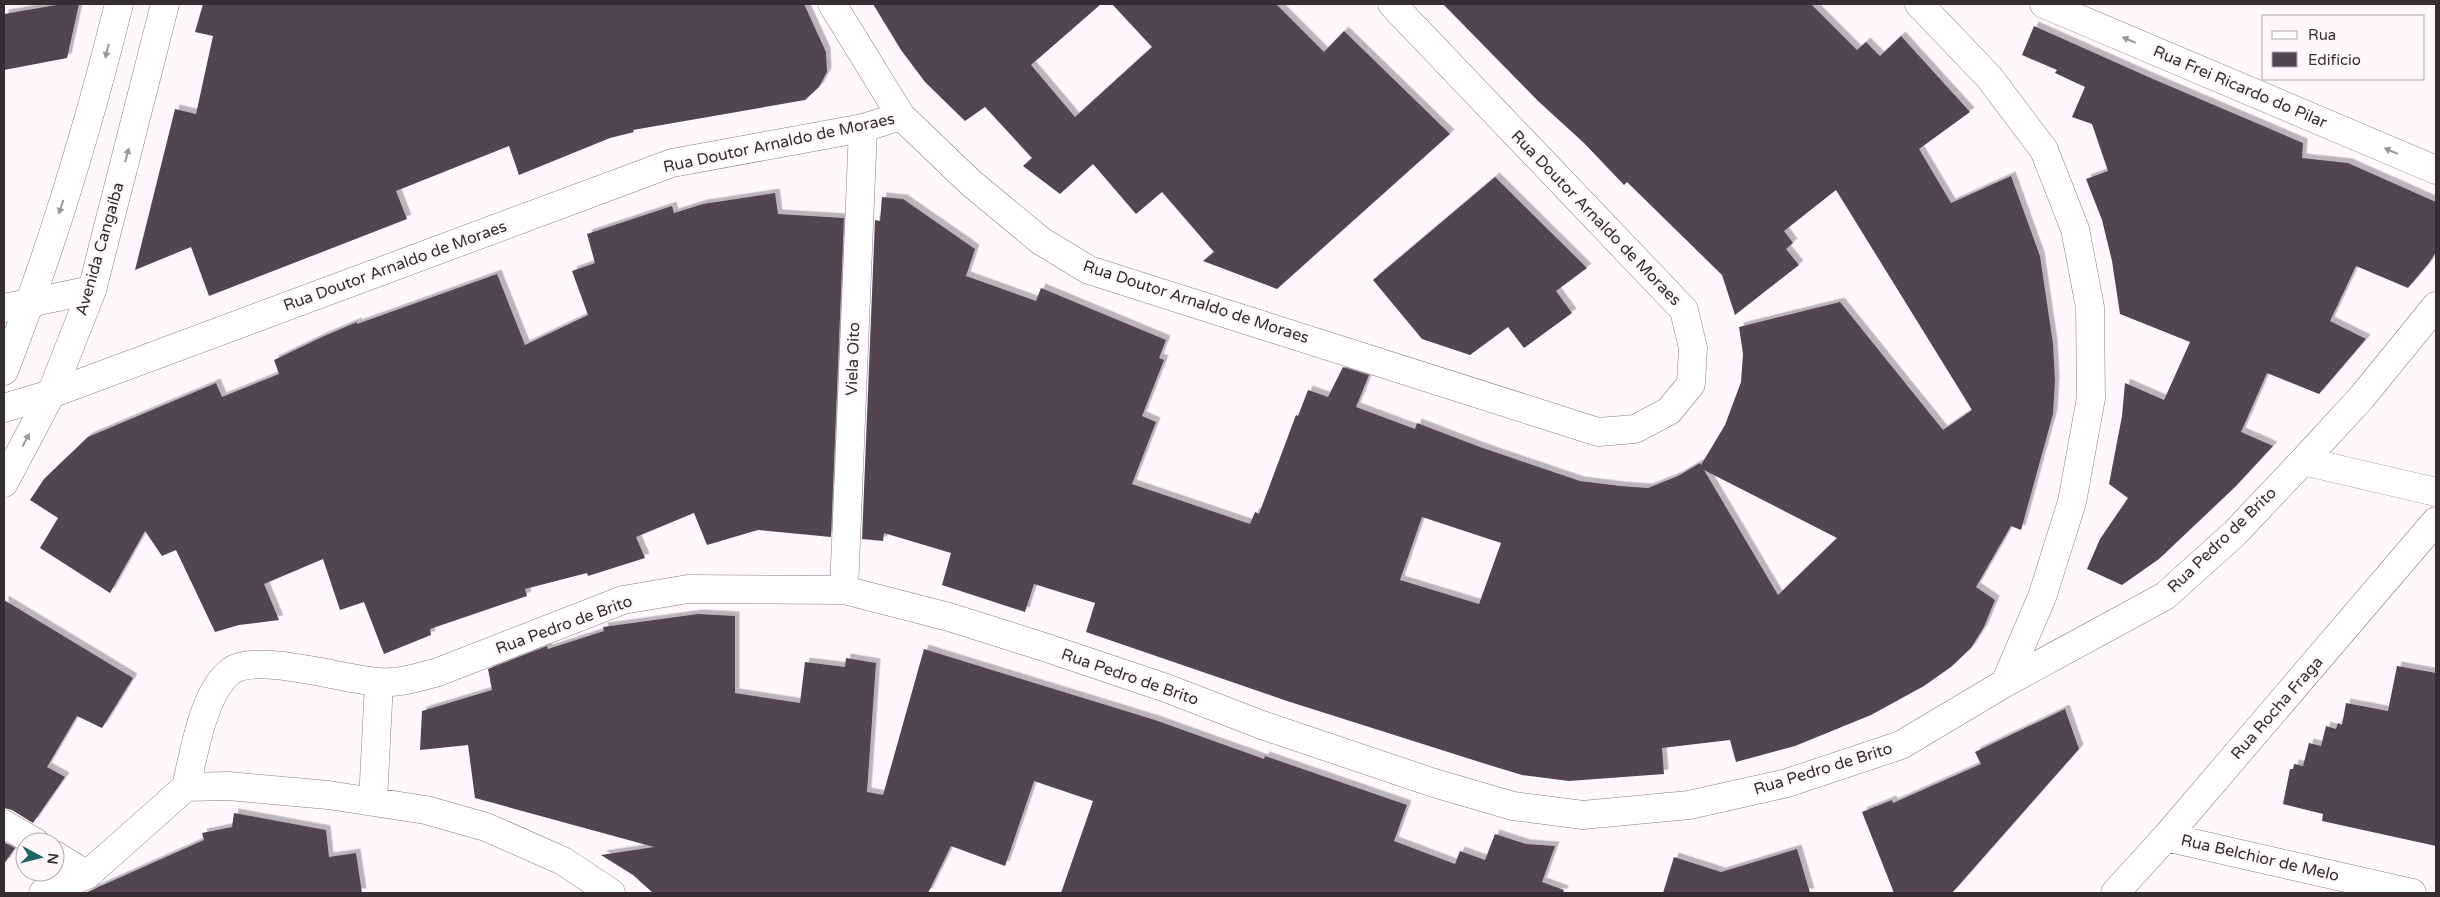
<svg xmlns="http://www.w3.org/2000/svg" width="2440" height="897" font-family="'Varela Round',sans-serif">
<style>
.building{fill:#524450;fill-rule:evenodd;filter:url(#shadow)}
.lines{fill:none;stroke-linecap:round;stroke-linejoin:round}
.street-casing{stroke:#8a7b88;stroke-width:29}
.secondary-casing{stroke:#8a7b88;stroke-width:29}
.street{stroke:#fff;stroke-width:28}
.secondary{stroke:#fff;stroke-width:28}
.oneway{fill:#9a9699}
.labels{text-anchor:middle;dominant-baseline:central;stroke-width:5;stroke-linejoin:round;paint-order:stroke}
.street-label{font-size:16px;fill:#342e33;stroke:#fef7fc}
</style>
<defs>
<filter id="shadow"><feDropShadow dx="4.5" dy="-4.5" stdDeviation="0" flood-color="#0004"/></filter>
</defs>
<rect width="100%" height="100%" fill="#fef7fc"/>
<path class="building" d="M62 4H79L67 58 4 70V14Z
M203 4H804L826 52 827 72 819 87 805 100 633 130 634 132 610 138 519 175 509 146 396 191 407 219 209 296 191 247 135 270 175 109 196 114 213 36 195 32Z
M873 4H1101L1031 65 1075 117 1152 47 1112 4H1276L1324 52 1344 31 1450 134 1277 289 1203 261 1214 252 1162 192 1136 214 1093 164 1060 194 1023 166 1032 158 985 107 965 121 925 82 901 50Z
M1443 4H1811L1857 50 1866 42 1880 56 1901 36 1970 112 1919 149 1951 203 2011 176 2040 256 2053 344 2055 381 2053 414 2021 530 2011 526 1976 587 1995 600 1984 627 1971 648 1951 667 1924 686 1871 715 1795 746 1736 762 1730 740 1662 748 1664 774 1569 781 1522 775 1489 765 1287 701 1086 632 1095 603 1034 584 1025 612 942 585 951 553 884 533 883 541 862 539 875 220 880 221 882 197 903 199 975 249 966 276 1036 301 1041 288 1166 340 1159 358 1164 360 1142 416 1156 422 1132 484 1250 524 1255 512 1259 514 1296 415 1298 416 1308 390 1328 397 1343 367 1369 375 1356 407 1415 429 1417 423 1480 447 1580 481 1620 486 1648 488 1678 476 1700 463 1701 465 1725 425 1741 382 1743 354 1739 327 1840 302 1943 430 1972 410 1836 190 1784 231 1793 243 1786 249 1799 265 1735 315 1722 275 1627 182 1624 185 1584 143 1538 101ZM1704 470 1837 538 1778 595ZM1422 517 1501 543 1479 604 1400 580Z
M2034 26 2153 79 2303 143 2302 158 2348 163 2436 202V252L2429 263 2408 288 2356 266 2330 321 2366 339 2319 394 2267 373 2241 432 2273 446 2235 487 2159 559 2122 585 2087 569 2100 539 2128 498 2109 484 2122 416 2125 383 2164 400 2190 342 2120 314 2112 261 2102 220 2086 179 2108 171 2092 124 2072 117 2085 87 2055 73 2057 70 2022 55Z
M1495 177 1587 268 1556 291 1572 313 1524 348 1508 327 1470 355 1422 339 1373 280Z
M775 193 778 214 844 218 831 537 758 530 707 545 694 513 636 537 645 558 588 576 587 573 525 589 527 596 430 629 431 635 384 654 364 602 340 610 323 559 264 584 279 620 239 625 215 632 176 550 162 556 145 531 110 593 40 548 58 518 30 500 44 479 88 437 216 383 222 397 279 374 274 360 322 337 357 322V324L497 274 525 345 588 315 572 271 595 263 587 234 672 206 674 213 703 204Z
M4 600 133 678 102 728 77 716 47 767 65 777 33 823 12 810 4 808Z
M698 614 735 616V693L800 703 805 662 845 667 846 658 876 663 867 792 883 795 924 649 1155 720 1264 759 1265 756 1407 805 1394 841 1455 864 1460 851 1485 860 1495 834 1526 844 1555 846 1542 882 1564 890 1563 893H1061L1093 801 1034 781 1005 866 951 846 928 893H653L633 875 601 855 654 847 475 798 468 745 420 750 422 711 492 690 488 669 547 646 548 649 604 631 603 627Z
M2397 666 2436 673V846L2322 821 2323 814 2283 804 2290 769H2293L2294 764 2303 766 2309 743 2321 746 2326 726 2336 729 2338 723 2342 725 2346 703 2388 711Z
M2065 709 2079 749 1952 893H1894L1862 812 1892 800 1893 803 1981 764 1975 752Z
M234 813 326 830 329 857 356 853 362 893H85L204 840 202 833 232 827Z
M4 842 15 848 4 864Z
M1797 849 1810 893H1663L1674 857 1721 872Z"/>
<g class="lines">
<g class="street-casing">
<path id="street" d="M832 4 901 116
M1919 4 1989 77 2044 150 2075 229 2090 307 2091 398 2072 502 2042 597 2005 683
M2044 4 2436 170
M4 308 92 290
M4 408 51 394 672 163 863 128 901 116 971 183 1041 241 1089 270 1598 432 1635 429 1669 411 1691 384 1693 348 1684 310 1392 4
M2303 461 2436 492
M844 590 863 128
M373 801 379 683
M4 824 35 842
M2166 837 2412 893
M55 855 87 875
M43 893 87 875 186 787
M611 893 563 861 486 827 426 810 328 795 228 786 186 787C194 754 203 692 231 671 256 652 345 680 378 682 398 684 419 677 438 672L623 600 688 589 844 590 949 617 1041 646 1166 688 1262 725 1434 783 1513 806 1583 815 1689 805 1787 783 1901 745 2005 683 2165 596 2235 533 2303 461 2362 397 2436 306
M2115 893 2166 837 2436 521"/>
</g>
<g class="secondary-casing">
<path id="secondary" d="M4 371C51 251 88 128 119 4
M4 483 51 394 92 290 165 4"/>
</g>
<use href="#street" class="street"/>
<use href="#secondary" class="secondary"/>
</g>
<defs><path id="oneway-solid" d="M-6-.8H1V-3.2L6.5 0L1 3.2V.8H-6Z" transform="scale(1.25)"/></defs>
<g class="oneway">
<use href="#oneway-solid" transform="translate(2129 40) rotate(-157)"/>
<use href="#oneway-solid" transform="translate(107 51) rotate(104)"/>
<use href="#oneway-solid" transform="translate(2391 151) rotate(-157)"/>
<use href="#oneway-solid" transform="translate(127 155) rotate(-75)"/>
<use href="#oneway-solid" transform="translate(61 207) rotate(108)"/>
<use href="#oneway-solid" transform="translate(26 440) rotate(-62)"/>
</g>
<g class="labels">
<g class="street-label">
<text transform="translate(2240 87) rotate(23)">Rua Frei Ricardo do Pilar</text>
<text transform="translate(779 143) rotate(-12)">Rua Doutor Arnaldo de Moraes</text>
<text transform="translate(1596 218) rotate(46)">Rua Doutor Arnaldo de Moraes</text>
<text transform="translate(100 249) rotate(-74)">Avenida Cangaíba</text>
<text transform="translate(395 266) rotate(-20)">Rua Doutor Arnaldo de Moraes</text>
<text transform="translate(1196 302) rotate(18)">Rua Doutor Arnaldo de Moraes</text>
<text transform="translate(853 359) rotate(-88)">Viela Oito</text>
<text transform="translate(2222 540) rotate(-44)">Rua Pedro de Brito</text>
<text transform="translate(564 625) rotate(-20)">Rua Pedro de Brito</text>
<text transform="translate(1130 677) rotate(19)">Rua Pedro de Brito</text>
<text transform="translate(2277 708) rotate(-49)">Rua Rocha Fraga</text>
<text transform="translate(1823 769) rotate(-17)">Rua Pedro de Brito</text>
<text transform="translate(2260 858) rotate(13)">Rua Belchior de Melo</text>
</g>
</g>
<rect width="2440" height="897" fill="none" stroke="#342e33" stroke-width="10"/>
<rect x="2262" y="15" width="162" height="65" fill="#fef7fc" stroke="#ada7ac"/>
<rect x="2272" y="31" width="25" height="8" fill="#ffffff" stroke="#ada7ac"/>
<text x="2308" y="40" font-size="15" fill="#342e33">Rua</text>
<rect x="2272" y="52" width="25" height="15" fill="#524450" stroke="#ada7ac"/>
<text x="2308" y="65" font-size="15" fill="#342e33">Edifício</text>
<g transform="translate(40 857) rotate(97)"><circle r="24" fill="#fef7fc" stroke="#ada7ac"/>
<path d="M0-4L9 19L0 12L-9 19Z" fill="#196663"/>
<text y="-8" font-size="14" font-weight="bold" text-anchor="middle" fill="#342e33">N</text>
</g>
</svg>
